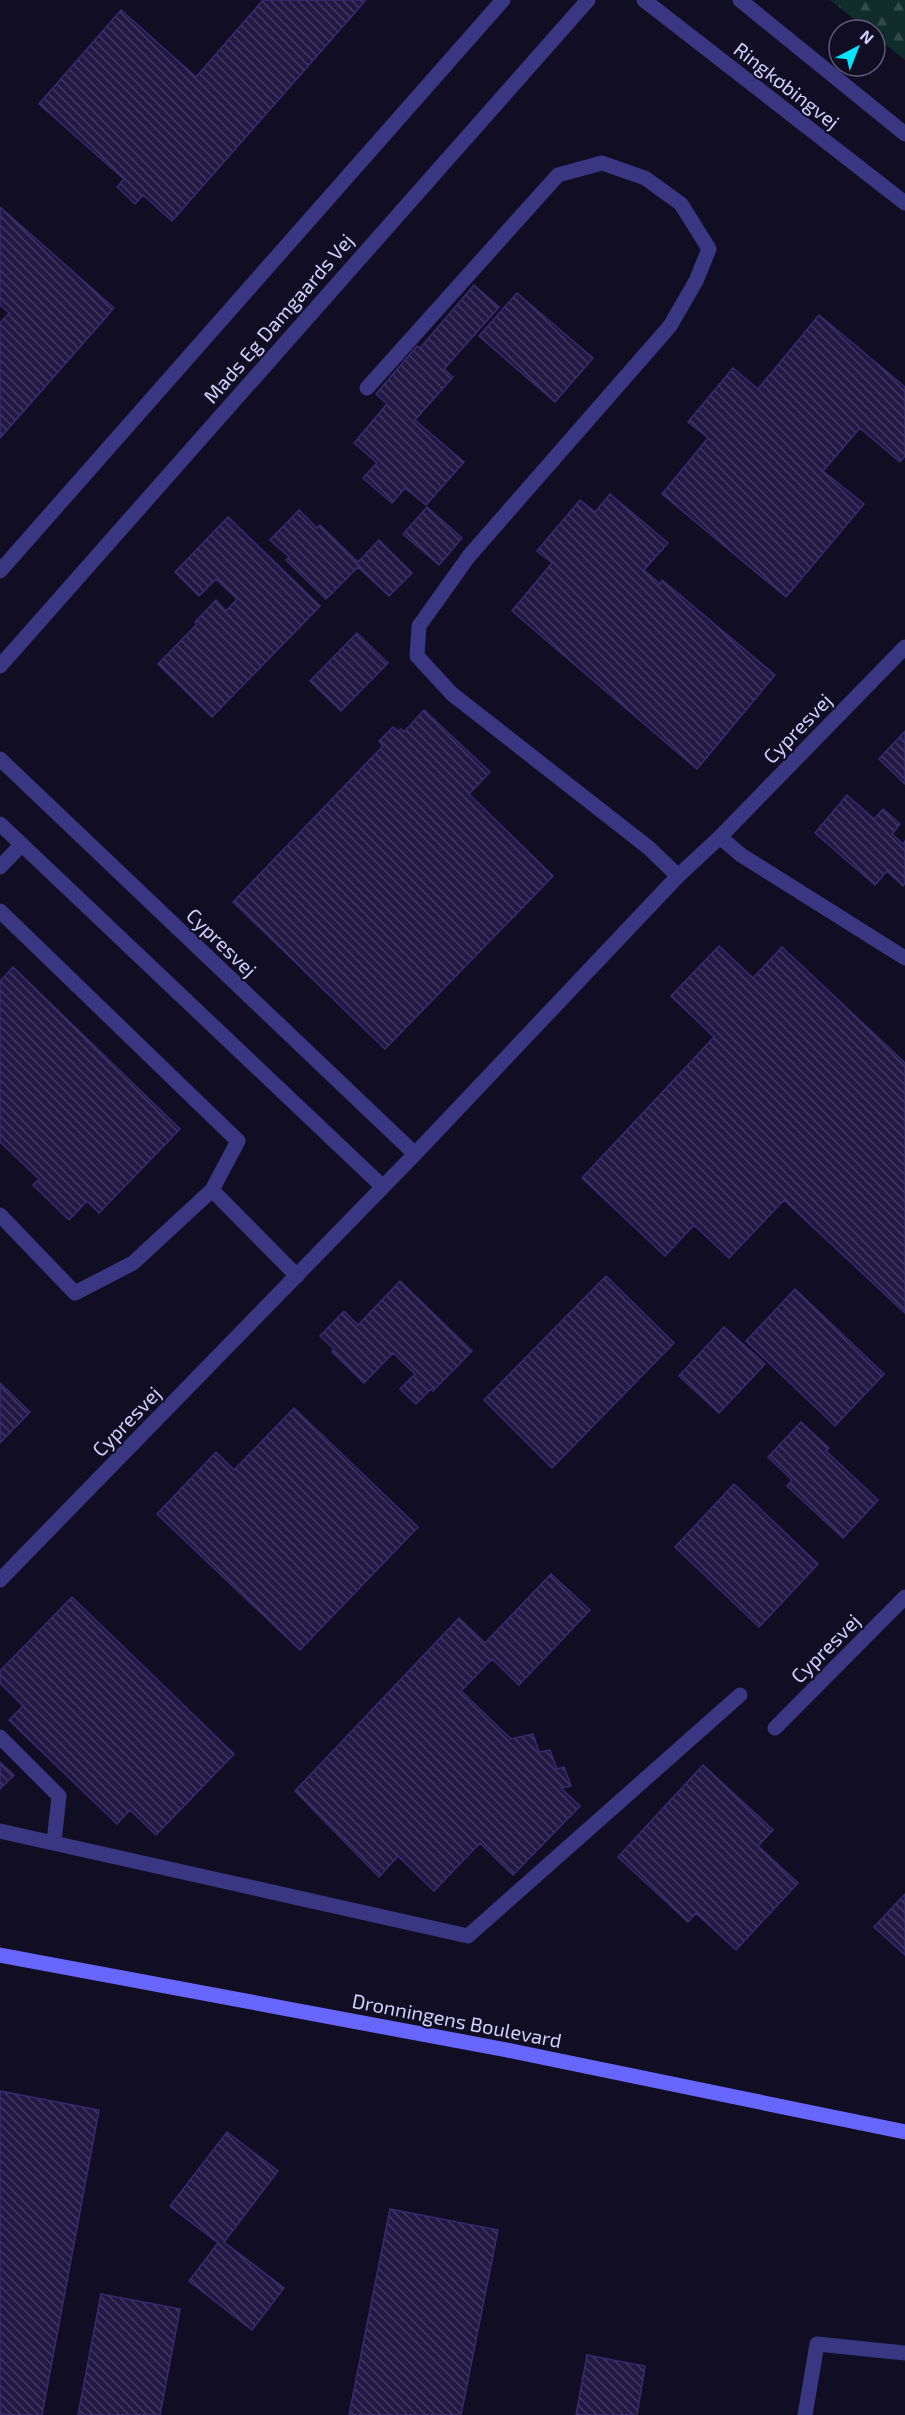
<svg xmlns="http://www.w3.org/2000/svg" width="905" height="2415" font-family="'Exo 2',sans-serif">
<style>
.grass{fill:url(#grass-tufts)}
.forest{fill:url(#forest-firs)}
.building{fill:url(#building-back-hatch);stroke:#372b70;stroke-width:1.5}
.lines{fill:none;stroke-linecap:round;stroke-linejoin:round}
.lane{stroke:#393782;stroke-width:15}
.street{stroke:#393782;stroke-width:15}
.secondary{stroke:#6766ff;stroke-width:15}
.labels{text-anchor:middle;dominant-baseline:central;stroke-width:4.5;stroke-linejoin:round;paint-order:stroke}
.street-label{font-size:20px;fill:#d3cfff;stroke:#110d22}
</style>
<defs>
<pattern id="grass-tufts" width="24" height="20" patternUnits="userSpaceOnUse" patternTransform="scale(1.5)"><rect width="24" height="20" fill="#102c2b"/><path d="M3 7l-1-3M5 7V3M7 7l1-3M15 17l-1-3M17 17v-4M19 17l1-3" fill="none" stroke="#324a4b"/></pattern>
<pattern id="forest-firs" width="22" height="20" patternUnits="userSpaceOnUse" patternTransform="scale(1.5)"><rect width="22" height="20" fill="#102c2b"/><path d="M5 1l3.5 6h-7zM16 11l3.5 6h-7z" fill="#324a4b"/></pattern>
<pattern id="building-back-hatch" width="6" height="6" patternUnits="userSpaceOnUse" patternTransform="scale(1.5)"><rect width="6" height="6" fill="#211944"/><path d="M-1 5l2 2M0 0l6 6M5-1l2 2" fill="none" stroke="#403960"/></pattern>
</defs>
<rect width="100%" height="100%" fill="#110d22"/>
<path class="grass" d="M830 0H905V60L875 36V30H868Z"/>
<path class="forest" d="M848 0H905V55Z"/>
<path class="building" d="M263 0H366L172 221 143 195 135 204 117 187 124 179 39 104 121 10 196 77Z
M0 207 114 308 0 438V323L9 313 0 305Z
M474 285 499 307 444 369 453 377 415 420 464 462 426 505 405 488 392 503 363 478 377 463 354 443 387 404 376 394 417 346 420 348Z
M517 293 593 358 555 402 479 336Z
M819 315 905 387V456L900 462 860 428 823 471 864 504 786 597 662 494 708 438 688 422 733 368 758 389Z
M610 494 668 543 644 570 660 584 662 580 775 675 697 769 512 611 552 563 537 551 580 500 595 512Z
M427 507 462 538 439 565 403 534Z
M299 510 317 528 320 525 358 562 379 540 412 573 389 596 358 567 326 599 286 560 289 557 270 540Z
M228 517 320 606 212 717 158 664 197 624 195 622 216 600 226 611 237 599 216 579 199 596 175 572Z
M357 633 388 663 341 711 310 681Z
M424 710 490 772 469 794 553 876 385 1049 233 902 383 746 379 741 393 727 398 731 401 729 404 732Z
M905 731V784L879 759Z
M847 795 874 819 883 809 900 824 892 834 903 844 905 841V883L903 886 887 871 875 885 815 833Z
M719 946 753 978 782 947 905 1063V1313L784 1200 729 1258 694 1225 665 1256 582 1178 714 1037 671 996Z
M13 967 180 1129 99 1213 87 1201 69 1220 33 1185 39 1179 0 1142V981Z
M606 1276 674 1343 552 1468 484 1400Z
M400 1281 472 1351 433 1391 431 1389 416 1404 400 1389 415 1374 393 1353 364 1383 332 1352 334 1349 320 1336 344 1311 358 1325Z
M795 1289 884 1374 835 1426 746 1341Z
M724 1327 765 1364 719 1413 679 1376Z
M0 1383 30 1412 0 1443Z
M294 1408 418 1527 300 1650 157 1514 216 1452 234 1470Z
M801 1422 829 1448 826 1451 878 1500 843 1538 787 1486 792 1480 768 1457Z
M734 1484 818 1564 759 1627 675 1547Z
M551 1574 590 1610 519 1685 492 1659 461 1691 511 1739 533 1734 539 1752 550 1750 557 1769 564 1767 571 1786 561 1788 580 1806 513 1875 480 1843 434 1891 398 1856 379 1877 295 1791 459 1618 485 1643Z
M72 1597 234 1754 156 1835 130 1810 117 1824 9 1720 23 1706 0 1683V1671Z
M0 1762 14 1775 0 1789Z
M703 1765 773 1830 758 1846 798 1883 736 1950 696 1913 688 1922 618 1857Z
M905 1894V1955L874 1927Z
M0 2091 99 2110 42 2415H0Z
M227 2132 278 2171 224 2242 284 2288 252 2330 189 2281 218 2243 170 2206Z
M390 2209 498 2230 461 2415H349Z
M101 2294 180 2309 160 2415H78Z
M587 2355 645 2366 637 2415H576Z"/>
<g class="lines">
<path class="lane" d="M367 388 558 175 602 163 645 178 681 204 709 249 696 281 670 326 469 556 419 626 417 656 452 694 649 848 678 876
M0 867 21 845
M0 911 238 1141 212 1190 133 1263 75 1293 0 1215
M212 1190 297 1276
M0 1737 59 1796 54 1842
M0 1831 468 1936 740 1695
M805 2415 817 2344 905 2353"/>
<path class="street" d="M644 0 905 203
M740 0 905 134
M0 571 503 0
M0 666 588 0
M0 759 415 1154
M0 824 383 1187
M720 837 905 647
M0 1580 415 1154 678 876 720 837 741 855 905 958
M775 1728 905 1597"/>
<path class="secondary" d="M0 1955 507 2050 905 2132"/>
</g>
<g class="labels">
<g class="street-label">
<text transform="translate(787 85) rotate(38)">Ringkøbingvej</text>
<text transform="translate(278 318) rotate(-49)">Mads Eg Damgaards Vej</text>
<text transform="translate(797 728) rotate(-46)">Cypresvej</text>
<text transform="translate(222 942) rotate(44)">Cypresvej</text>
<text transform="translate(126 1421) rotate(-46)">Cypresvej</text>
<text transform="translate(825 1648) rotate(-45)">Cypresvej</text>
<text transform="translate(457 2020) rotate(11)">Dronningens Boulevard</text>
</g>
</g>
<g transform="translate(857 48) rotate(42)"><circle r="28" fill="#110d22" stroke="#5f5b7a" stroke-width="1.5"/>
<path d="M0-4.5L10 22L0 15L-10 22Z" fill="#00e5fa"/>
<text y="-9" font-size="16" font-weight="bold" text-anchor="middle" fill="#d3cfff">N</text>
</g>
</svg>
